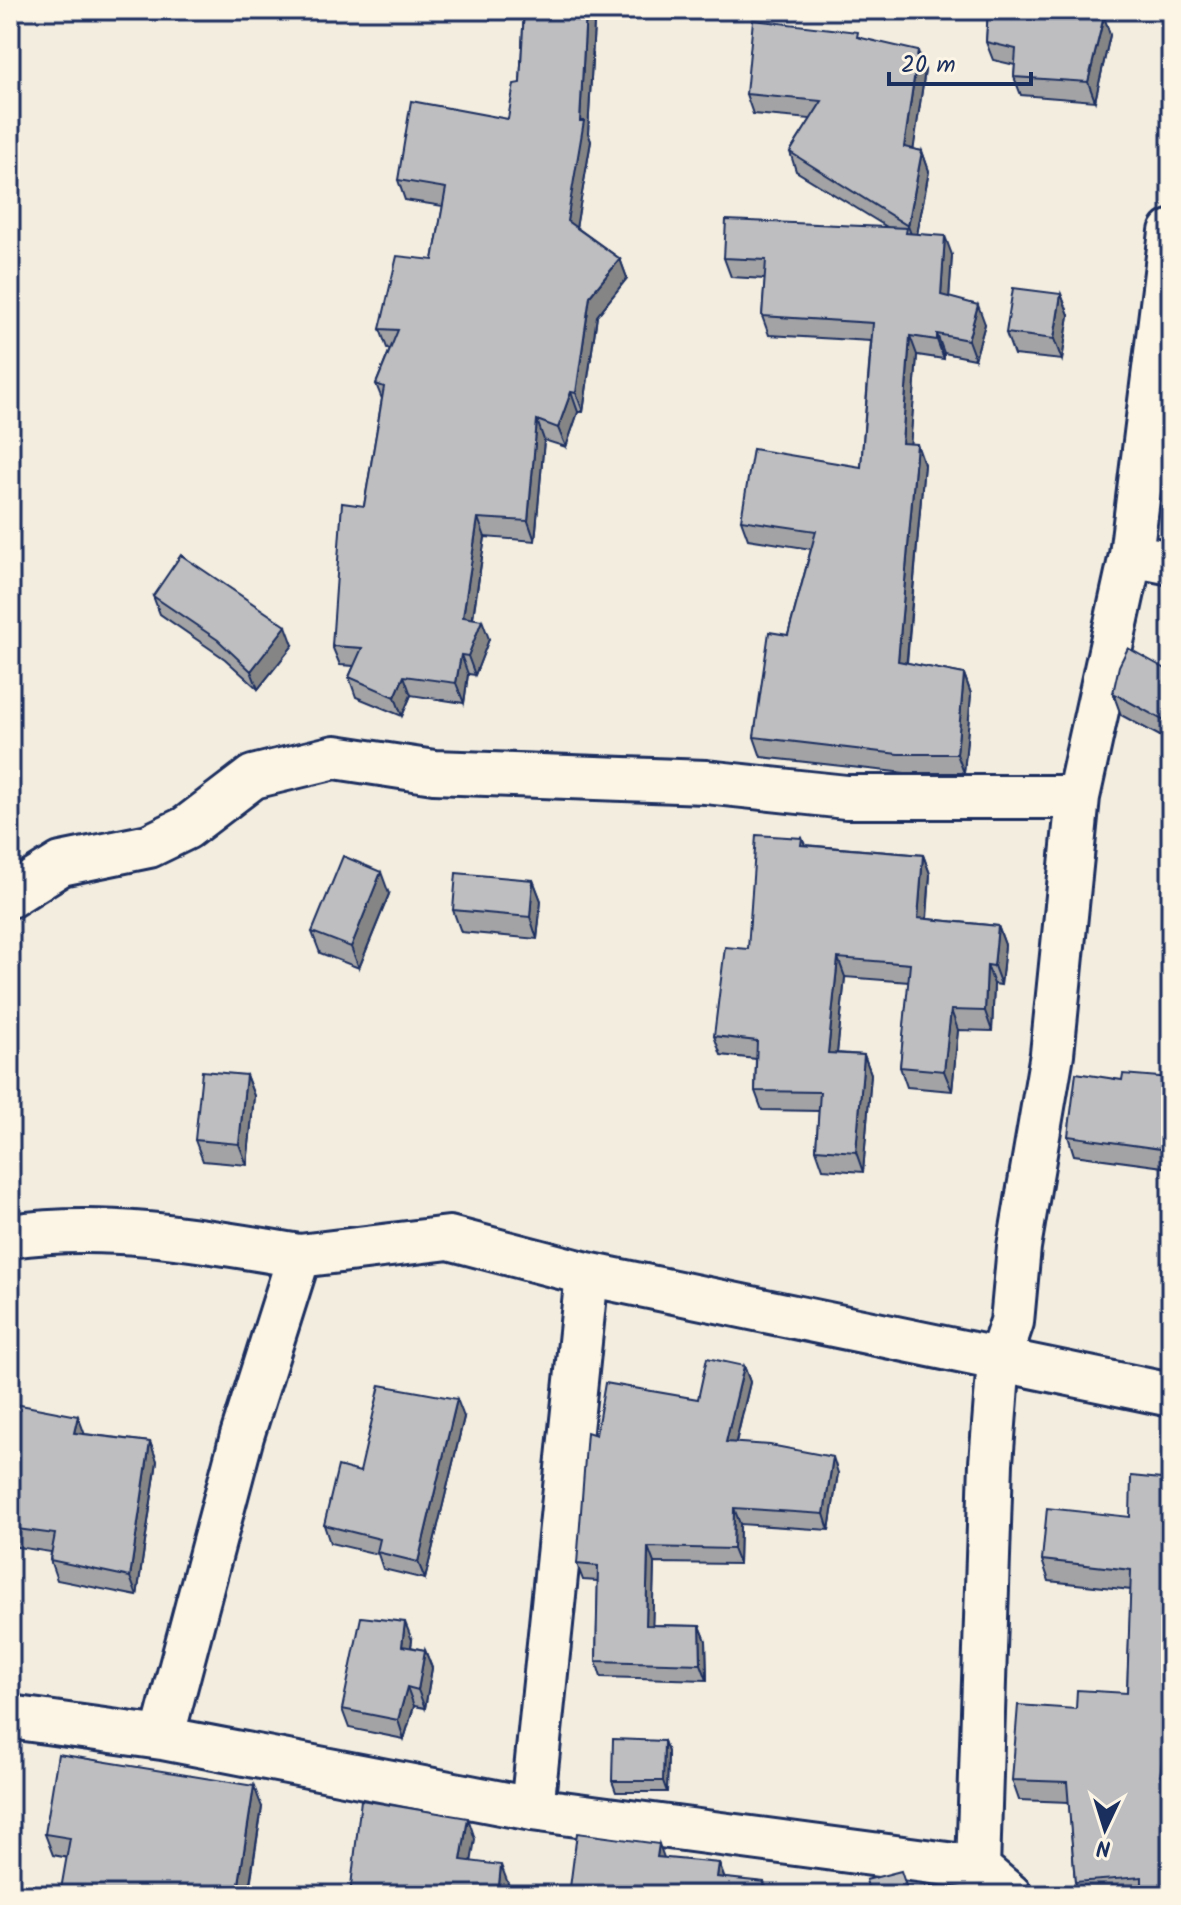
<svg xmlns="http://www.w3.org/2000/svg" width="1181" height="1905" font-family="Kalam,sans-serif">
<style>
.lines{fill:none;stroke-linecap:round;stroke-linejoin:round}
.street-casing{stroke:#1b2f5e;stroke-width:48}
.street{stroke:#fcf5e5;stroke-width:42}
.wall{fill:#a3a3a5;stroke:#1b2f5e;stroke-width:2}
.shaded-wall{fill:#858586;stroke:#1b2f5e;stroke-width:2}
.building{fill:#bebec0;stroke:#1b2f5e;stroke-width:2}
</style>
<rect width="100%" height="100%" fill="#f3ede0"/>
<filter id="ink" filterUnits="userSpaceOnUse"><feTurbulence type="fractalNoise" baseFrequency=".0125" numOctaves="2"/><feDisplacementMap in="SourceGraphic" scale="16" xChannelSelector="R" yChannelSelector="G"/><feConvolveMatrix kernelMatrix="1 2 1 2 8 2 1 2 1" color-interpolation-filters="sRGB"/></filter>
<g filter="url(#ink)">
<g class="lines">
<g class="street-casing">
<path id="street" d="M1131 555 1171 563
M10 896 61 864 149 846 186 828 253 777 335 757 434 772 706 782 846 797H1078
M10 1236C108 1222 203 1240 299 1256
M10 1717 162 1738 532 1809 978 1868 1010 1895
M162 1738 242 1436 299 1256 449 1238 587 1274 1171 1395
M532 1809 587 1274
M978 1868 991 1463 999 1360 1012 1322 1019 1247 1052 1054 1078 797 1131 555 1171 232"/>
</g>
<use href="#street" class="street"/>
</g>
<path class="wall" d="M524 10H604L603 21 594 23 588 133 591 141 576 227 620 259 627 278 597 316 583 412H578L566 447 544 440 535 541 485 537 473 618 489 639 475 675 468 674 464 703 411 695 402 716 356 697 349 677 354 666 340 665 332 646 364 506 382 399 376 384 390 349 387 348 380 329 433 260 443 206 405 200 398 180 508 119 520 83Z
M988 10H1100L1099 15 1110 35 1095 101 1021 95 1014 77 1015 65 993 60 986 42Z
M859 37 925 70 913 149 922 151 929 171 917 234 952 255 949 297 985 324 975 359 944 353V359L917 355 910 444 924 464 907 663 964 674 971 694 964 773H905L761 757 754 737 788 635 811 549 748 539 741 520 861 467 871 341 769 335 762 316 765 279 731 277 724 258 887 227 796 171 790 152 811 119 753 114 746 94Z
M1061 294 1069 315 1062 360 1014 355 1006 333Z
M1171 369V438L1165 421Z
M153 596 293 645 258 689 225 659 160 614Z
M1171 672V742L1121 715 1113 693Z
M802 838 805 845 923 855 930 874 927 919 998 926 1005 945 1001 985 994 984 992 1031 958 1030 952 1091 907 1087 900 1067 909 982 845 977 837 1053 864 1055 871 1074 863 1172 823 1169 816 1149 819 1111 762 1110 755 1091 756 1059 721 1055 714 1036 748 949Z
M533 880 541 901 537 939 461 932 453 910Z
M389 894 359 968 320 953 312 932Z
M246 1075 254 1096 247 1165 203 1161 195 1140Z
M1171 1078V1168L1074 1155 1068 1136 1122 1080Z
M744 1366 750 1382 736 1443 838 1473 829 1530 740 1524 739 1564 654 1563 652 1625 700 1626 706 1641 707 1680 601 1677 596 1661 598 1581 583 1580 577 1564 698 1399Z
M10 1403 85 1434 150 1442 157 1461 137 1596 57 1580 50 1560 51 1552 10 1546Z
M464 1417 425 1579 383 1569 378 1554 330 1543 324 1525 360 1472Z
M1130 1517 1170 1775 1171 1895H1080L1075 1882 1069 1802 1019 1800 1012 1780 1076 1709 1127 1693 1131 1590 1049 1581 1042 1560Z
M412 1640 411 1647 425 1650 432 1668 425 1708 414 1706 404 1739 349 1728 342 1709Z
M664 1741 668 1752 667 1792H616L612 1781Z
M262 1807 249 1892 53 1855 45 1834Z"/>
<path class="shaded-wall" d="M586 10H589L594 23 588 133 591 141 574 240 567 221 580 121Z
M599 10H604L603 21Z
M1091 10H1100L1098 32 1091 13Z
M1104 16 1110 35 1095 101 1088 82Z
M918 51 925 70 911 166 904 147Z
M922 151 929 171 915 245 908 226Z
M945 236 952 255 948 314 941 295Z
M620 259 627 278 597 316 583 412 576 393 590 296Z
M1061 294 1069 315 1062 360 1054 339Z
M978 305 985 324 975 359 968 340Z
M937 334 944 353V359L937 340Z
M910 336 917 355 909 462 902 443Z
M571 392 578 412 566 447 558 428Z
M537 420 544 440 535 541 528 521Z
M917 444 924 464 905 680 898 661Z
M478 518 485 537 470 636 463 617Z
M482 620 489 639 475 675 468 656Z
M286 626 293 645 258 689 251 671Z
M461 655 468 674 464 703 456 683Z
M964 674 971 694 964 773 957 754Z
M404 676 411 695 402 716 395 697Z
M1171 714V736L1166 722Z
M923 855 930 874 925 938 918 918Z
M381 872 389 894 359 968 351 947Z
M533 880 541 901 537 939 530 917Z
M998 926 1005 945 1001 985 994 966Z
M838 958 845 977 835 1072 828 1053Z
M987 965 994 984 992 1031 985 1011Z
M951 1010 958 1030 952 1091 944 1071Z
M864 1055 871 1074 863 1172 856 1152Z
M246 1075 254 1096 247 1165 239 1144Z
M1171 1128V1157L1168 1150Z
M744 1366 750 1382 732 1458 726 1442Z
M457 1399 464 1417 425 1579 418 1562Z
M78 1416 85 1435 74 1433Z
M150 1442 157 1461 137 1596 130 1577Z
M833 1457 838 1473 829 1530 824 1514Z
M734 1508 740 1524 739 1564 733 1549Z
M648 1547 654 1563 652 1641 646 1625Z
M405 1622 412 1640 408 1664 402 1646Z
M700 1626 706 1641 707 1680 701 1664Z
M425 1650 432 1668 425 1708 418 1690Z
M407 1687 414 1706 404 1739 398 1720Z
M1171 1700V1770L1167 1796 1160 1776Z
M664 1741 668 1752 667 1792 663 1781Z
M254 1786 262 1807 248 1895 238 1890Z
M468 1818 475 1839 468 1881 461 1860Z
M659 1844 666 1863 657 1857Z
M719 1863 726 1882 717 1877Z
M501 1865 509 1886 508 1895H498Z
M764 1882 769 1895H764Z"/>
<path class="building" d="M524 10H586L580 121H584L567 221 620 259 590 296 576 393 571 392 558 428 537 420 528 521 478 518 463 617 482 620 468 656 461 655 456 683 404 676 395 697 349 677 362 648 332 646 342 503 364 506 384 387 376 384 398 330 380 329 397 256 433 260 446 188 398 180 411 101 508 119 514 84 520 83Z
M988 10H1091V13L1104 16 1088 82 1014 77 1016 49 986 42Z
M753 20 858 32 857 37 918 51 904 147 922 151 908 226 790 152 822 101 746 94Z
M726 220 907 228 906 233 945 236 941 295 978 305 968 340 937 334V340L910 336 902 443 917 444 898 661 964 674 957 754H898L754 737 769 632 788 635 816 531 741 520 753 449 861 467 873 323 762 316 766 260 724 258Z
M1013 288 1061 294 1054 339 1006 333Z
M1171 369V422L1165 421Z
M181 555 286 626 251 671 218 640 153 596Z
M1128 648 1171 672V714L1166 722 1113 693 1119 666Z
M756 835 802 838 801 845 923 855 918 918 998 926 994 966 987 965 985 1011 951 1010 944 1071 900 1067 910 964 838 958 828 1053 864 1055 856 1152 816 1149 820 1092 755 1091 757 1041 714 1036 725 947 748 949Z
M343 856 381 872 351 947 312 932Z
M456 873 533 880 530 917 453 910Z
M202 1071 246 1075 239 1144 195 1140Z
M1076 1073 1122 1080 1123 1074 1171 1078V1128L1168 1150 1068 1136Z
M707 1358 744 1366 726 1442 770 1445 833 1457 824 1514 734 1508 733 1549 648 1547 646 1625 700 1626 701 1664 596 1661 598 1566 577 1564 587 1432 596 1435 605 1383 698 1399Z
M380 1385 457 1399 418 1562 377 1552 380 1539 324 1525 338 1466 360 1472Z
M10 1403 78 1416 74 1433 150 1442 130 1577 50 1560 55 1534 10 1528Z
M1131 1476 1171 1480V1700L1160 1776 1171 1775V1895H1142V1877L1075 1882 1067 1782 1012 1780 1018 1705 1076 1709 1077 1690 1127 1693 1131 1570 1042 1560 1047 1508 1130 1517Z
M361 1617 405 1622 402 1646 425 1650 418 1690 407 1687 398 1720 342 1709Z
M613 1739 664 1741 663 1781H612Z
M58 1754 254 1786 238 1890 269 1895H60L70 1838 45 1834Z
M361 1800 468 1818 461 1860 501 1865 498 1895H350Z
M577 1833 659 1844 657 1857 719 1863 717 1877 764 1882V1895H569Z
M901 1871 909 1895H870L866 1880Z"/>
</g>
<rect width="1181" height="1905" fill="none" stroke="#fcf5e5" stroke-width="40"/>
<rect x="20" y="20" width="1141" height="1865" fill="none" stroke="#1b2f5e" stroke-width="3" filter="url(#ink)"/>
<g transform="translate(1105 1829) rotate(184)" stroke="#fcf5e5" stroke-width="6" paint-order="stroke">
<path d="M0-6L14 30L0 20L-14 30Z" fill="#1b2f5e"/>
<text y="-12" font-size="22" font-weight="bold" text-anchor="middle" fill="#1b2f5e">N</text>
</g>
<path d="M889 72v12h142v-12" fill="none" stroke="#1b2f5e" stroke-width="4"/>
<text x="901" y="72" font-size="24" fill="#1b2f5e" stroke="#fcf5e5" stroke-width="6" paint-order="stroke">20 m</text>
</svg>
